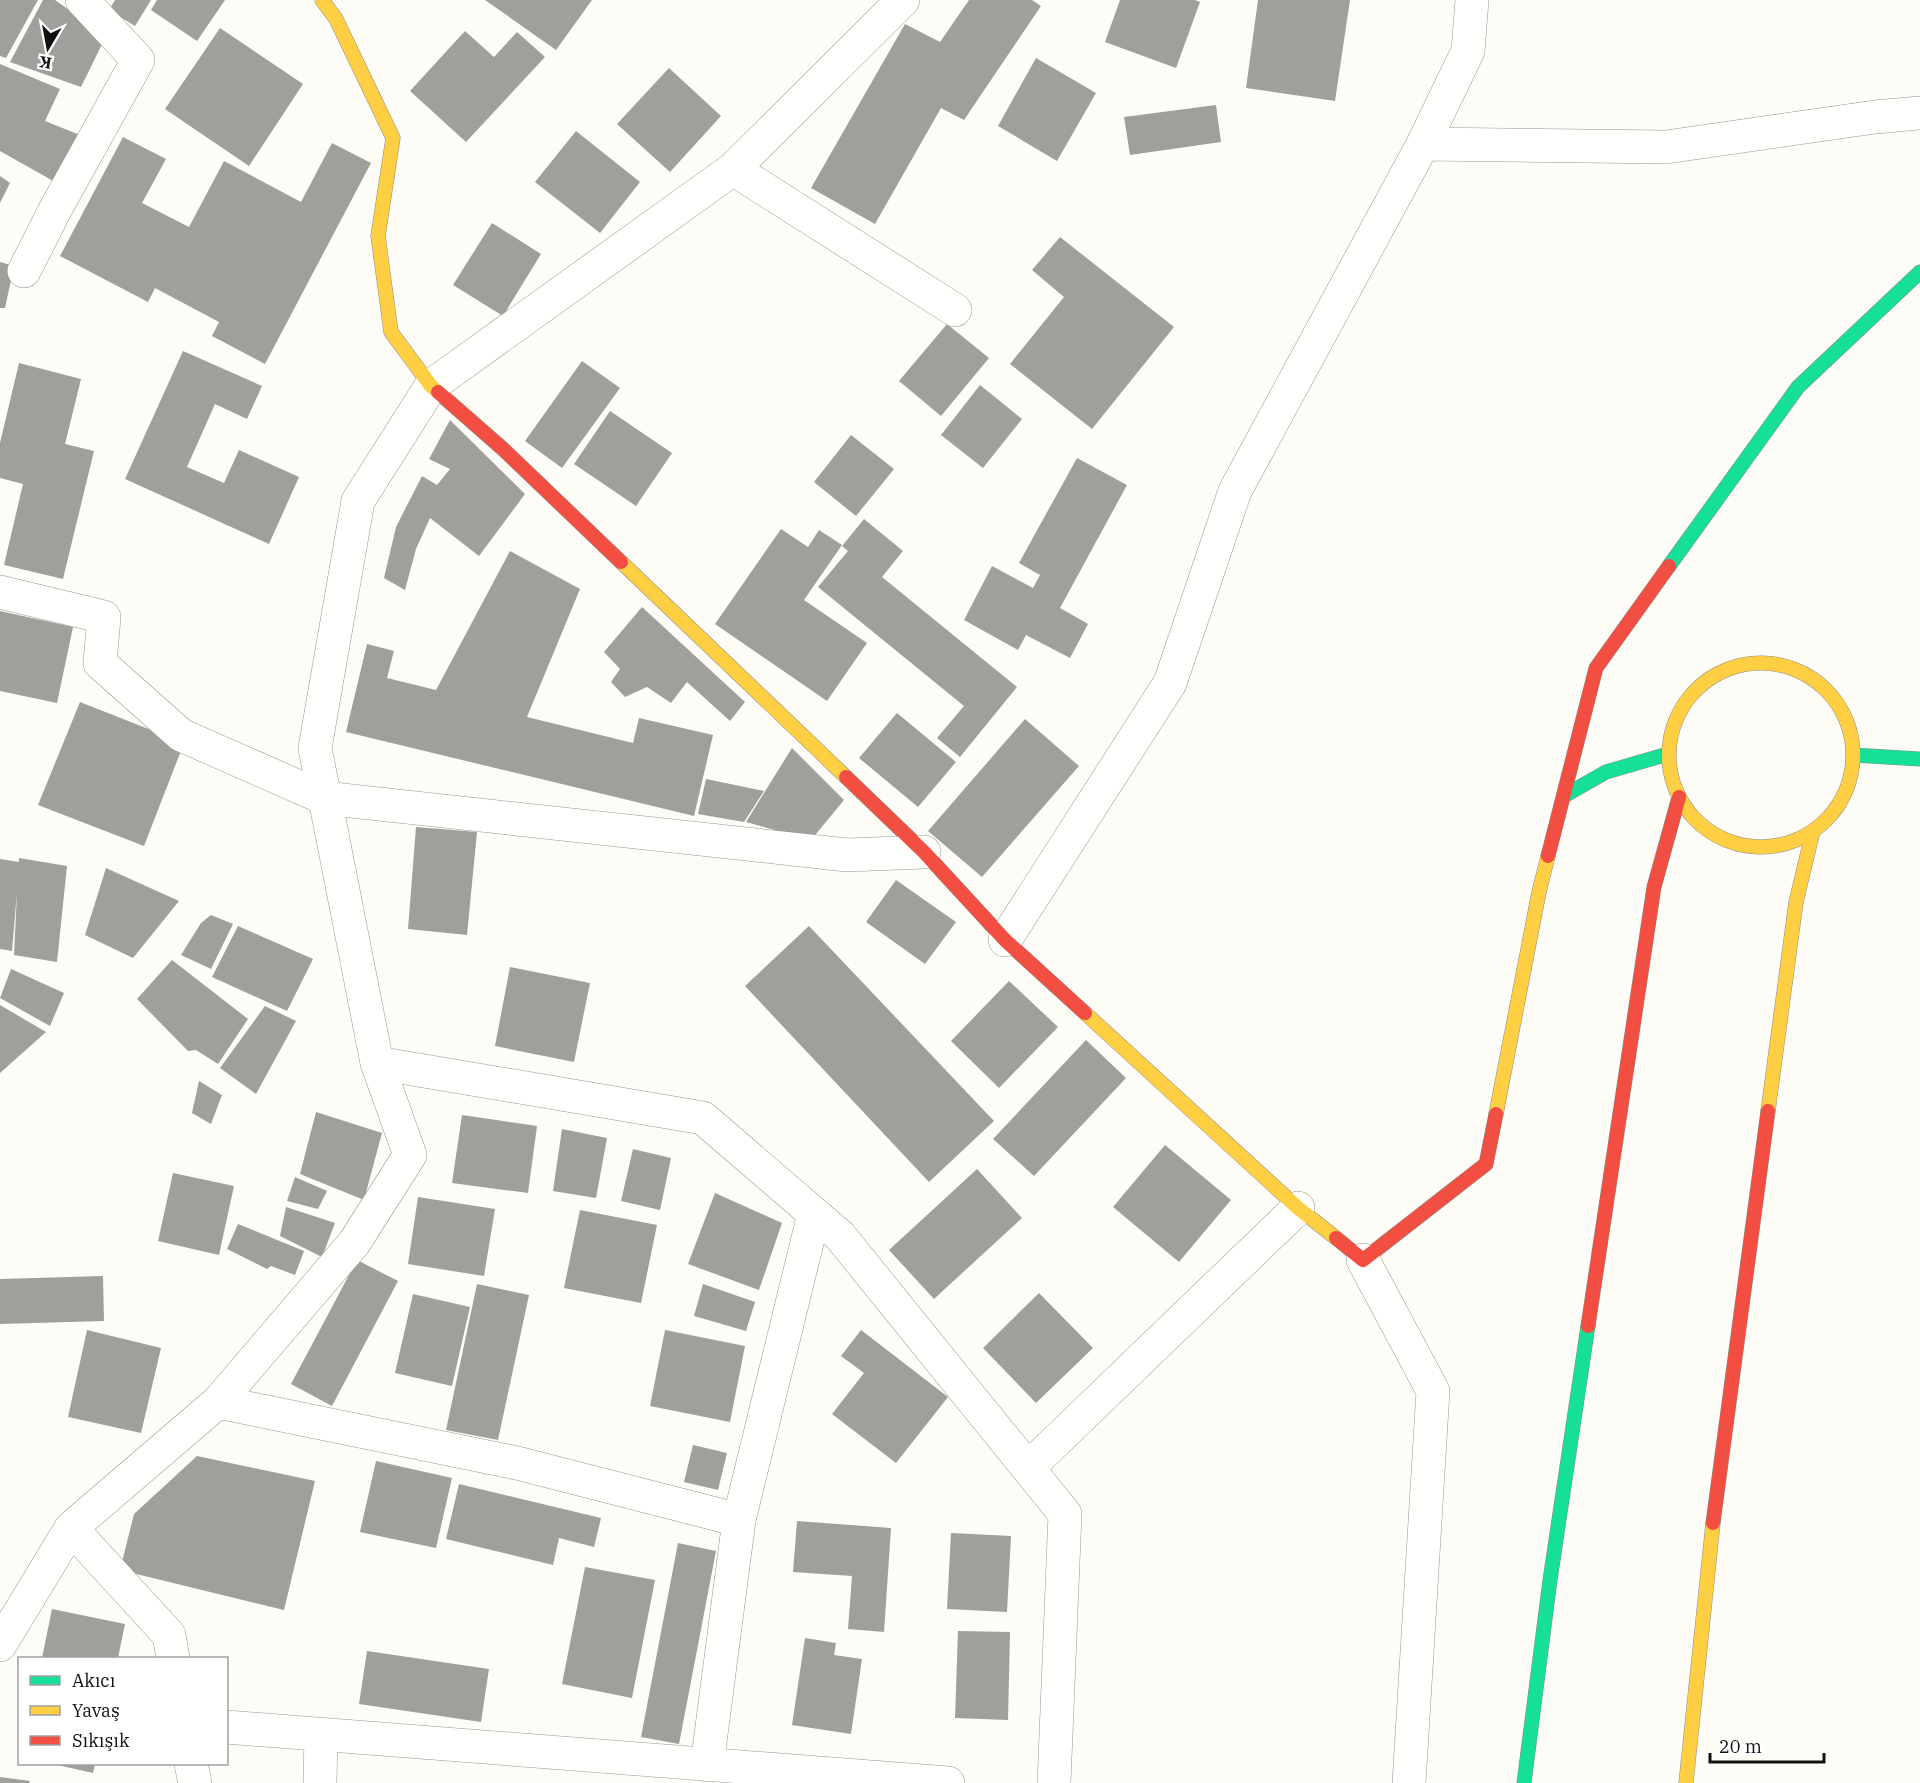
<svg xmlns="http://www.w3.org/2000/svg" width="1920" height="1783" font-family="'IBM Plex Serif',serif">
<style>
.building{fill:#a19f9c}
.lines{fill:none;stroke-linecap:round;stroke-linejoin:round}
.street-casing{stroke:#979795;stroke-width:34}
.fast-casing{stroke:#8e8d8b;stroke-width:15}
.slow-casing{stroke:#8e8d8b;stroke-width:15}
.jam-casing{stroke:#8e8d8b;stroke-width:15}
.street{stroke:#fffffe;stroke-width:33}
.fast{stroke:#16e098;stroke-width:14}
.slow{stroke:#ffcf43;stroke-width:14}
.jam{stroke:#f24e42;stroke-width:14}
</style>
<rect width="100%" height="100%" fill="#fdfcf7"/>
<path class="building" d="M0 0H38L6 58 0 56Z
M43 0H55L106 36 81 87 10 62Z
M115 0H151L135 26 109 10Z
M157 0H225L197 41 151 10Z
M485 0H592L556 50Z
M969 0H1032L1041 6 964 120 941 108 875 224 811 188 905 24 940 42Z
M1120 0H1195L1200 2 1176 68 1105 42Z
M1258 0H1350L1335 101 1246 88Z
M220 28 303 84 249 166 165 109Z
M465 31 494 57 517 32 545 57 466 142 410 91Z
M1036 58 1096 93 1057 161 998 126Z
M0 64 60 89 45 121 80 135 55 182 0 151Z
M669 68 721 116 670 172 617 124Z
M1216 105 1221 142 1130 155 1124 117Z
M576 131 640 182 600 233 535 182Z
M123 137 166 159 142 203 189 227 224 161 301 202 332 143 371 163 265 364 212 336 219 322 155 288 148 302 60 256Z
M0 176 10 183 0 203Z
M492 223 541 254 503 316 453 285Z
M1060 237 1174 327 1092 429 1010 364 1064 297 1032 270Z
M0 262 14 266 5 308H0Z
M947 324 989 358 941 416 899 381Z
M183 351 262 386 247 419 215 404 187 467 224 483 239 450 299 477 269 544 125 479Z
M582 361 620 388 562 468 525 441Z
M19 363 81 379 65 444 94 451 63 579 4 565 23 484 0 478V443Z
M980 385 1022 419 983 468 941 435Z
M610 411 672 453 636 506 574 464Z
M450 420 525 494 479 556 430 518 416 549 405 590 384 578 396 527 422 476 437 485 450 469 429 459Z
M851 435 894 469 856 516 814 482Z
M1077 458 1127 485 1060 608 1088 624 1070 658 1026 635 1018 650 964 620 992 566 1033 588 1040 575 1019 563Z
M864 519 903 551 882 577 1017 687 960 757 937 738 964 706 818 587 848 551 842 546Z
M781 529 808 547 819 530 842 545 804 600 867 643 827 701 715 624Z
M510 551 580 589 527 717 633 743 639 718 713 735 694 816 346 732 367 644 394 651 387 678 436 690Z
M642 607 745 702 730 721 687 682 671 703 647 687 625 697 611 682 620 669 604 652Z
M0 611 73 627 57 703 0 691Z
M80 702 184 743 144 846 38 805Z
M897 713 956 762 918 807 859 758Z
M1025 719 1079 766 982 877 928 831Z
M792 748 844 800 811 840 746 822Z
M706 779 764 791 744 822 698 814Z
M416 827 477 832 467 935 408 929Z
M19 858 67 866 57 962 14 955 17 892 12 951 0 949V859L19 862Z
M106 868 179 901 133 958 85 935Z
M896 880 956 922 925 964 866 922Z
M211 915 233 924 211 969 181 955 201 923Z
M238 926 313 959 287 1011 212 977Z
M809 926 994 1121 929 1182 745 986Z
M172 960 248 1019 218 1064 196 1050 188 1051 137 999Z
M510 967 590 983 574 1062 495 1046Z
M11 969 64 993 50 1026 0 998Z
M1009 981 1058 1027 999 1088 951 1041Z
M0 1005 46 1032 0 1073Z
M265 1006 296 1021 256 1094 220 1068Z
M1086 1040 1126 1078 1034 1176 993 1139Z
M199 1081 222 1095 211 1124 192 1113Z
M316 1112 382 1133 364 1200 300 1174Z
M462 1115 537 1126 528 1193 452 1183Z
M562 1129 607 1138 596 1198 553 1191Z
M1165 1145 1231 1200 1179 1262 1113 1207Z
M633 1149 671 1158 660 1210 621 1201Z
M977 1169 1022 1218 934 1299 889 1250Z
M173 1173 234 1186 219 1255 158 1241Z
M295 1177 327 1191 318 1209 287 1201Z
M715 1193 782 1223 759 1290 688 1264Z
M418 1197 495 1209 484 1276 408 1264Z
M286 1207 335 1223 322 1257 280 1236Z
M580 1210 657 1225 641 1303 564 1288Z
M238 1224 304 1251 295 1275 271 1266 267 1269 227 1249Z
M357 1260 398 1281 332 1406 291 1384Z
M103 1276 104 1321 0 1324V1279Z
M477 1284 529 1295 498 1440 446 1430Z
M703 1284 755 1302 746 1331 694 1316Z
M1039 1293 1093 1348 1036 1403 983 1348Z
M413 1294 470 1307 452 1386 395 1373Z
M87 1330 161 1348 141 1433 68 1417Z
M665 1330 745 1346 730 1422 650 1406Z
M861 1330 948 1397 896 1463 832 1414 864 1373 841 1356Z
M693 1445 727 1453 718 1490 684 1482Z
M197 1456 315 1481 284 1610 120 1570 134 1514Z
M376 1461 452 1478 436 1548 360 1532Z
M459 1484 601 1518 594 1547 559 1538 553 1565 446 1539Z
M797 1521 891 1528 884 1632 848 1629 852 1576 793 1572Z
M951 1533 1011 1536 1007 1612 947 1609Z
M678 1543 716 1551 679 1744 641 1737Z
M585 1567 655 1580 632 1698 562 1684Z
M52 1609 125 1624 118 1658H42Z
M958 1631 1010 1632 1008 1720 955 1718Z
M805 1638 836 1643 834 1655 862 1659 851 1734 792 1725Z
M367 1651 489 1669 481 1722 359 1704Z
M53 1764H95L93 1773Z
M0 1777 30 1781 29 1783H0Z"/>
<g class="lines">
<g class="street-casing">
<path id="street" d="M1423 144 1468 51 1472 0
M733 169 955 310
M24 271 56 208 138 60 82 0
M0 592 104 617 100 663 181 735 324 798 847 855 924 852
M1005 940 1170 683 1235 491 1423 144 1666 147 1875 117 1920 113
M377 1063 703 1118 840 1236 1065 1514 1054 1783
M1363 1260 1433 1391 1409 1783
M218 1402 517 1463 739 1520 814 1214
M1028 1468 1298 1208
M71 1528 169 1635 173 1658
M0 1645 71 1528 218 1402 354 1243 410 1155 377 1063 315 748 358 501 431 386 733 169 903 0
M226 1727 948 1783
M191 1764 195 1783
M707 1765 739 1520
M320 1783 321 1734"/>
</g>
<g class="fast-casing">
<path id="fast" d="M1669 566 1798 387 1920 272
M1853 755 1920 759
M1564 796 1606 772 1668 754
M1524 1783 1550 1580 1588 1326"/>
</g>
<g class="slow-casing">
<path id="slow" d="M322 0 336 19 393 138 378 236 391 332 431 386 438 392
M621 562 846 777
M1669 755a92 92 0 1 1 184 0a92 92 0 1 1-184 0Z
M1085 1013 1298 1208 1336 1238
M1768 1111 1796 902 1813 831
M1496 1114 1539 892 1548 856
M1686 1783 1713 1523"/>
</g>
<g class="jam-casing">
<path id="jam" d="M438 392 503 449 621 562
M846 777 924 852 1005 940 1085 1013
M1548 856 1596 668 1669 566
M1336 1238 1363 1260 1486 1164 1496 1114
M1588 1326 1654 887 1679 797
M1713 1523 1768 1111"/>
</g>
<use href="#street" class="street"/>
<use href="#fast" class="fast"/>
<use href="#slow" class="slow"/>
<use href="#jam" class="jam"/>
</g>
<rect x="18" y="1657" width="210" height="108" fill="#ffffff" stroke="#a0a0a0" stroke-width="1.5"/>
<rect x="30" y="1676" width="30" height="9" fill="#16e098" stroke="#a0a0a0" stroke-width="1.5"/>
<text x="72" y="1687" font-size="18" fill="#111111">Akıcı</text>
<rect x="30" y="1706" width="30" height="9" fill="#ffcf43" stroke="#a0a0a0" stroke-width="1.5"/>
<text x="72" y="1717" font-size="18" fill="#111111">Yavaş</text>
<rect x="30" y="1736" width="30" height="9" fill="#f24e42" stroke="#a0a0a0" stroke-width="1.5"/>
<text x="72" y="1747" font-size="18" fill="#111111">Sıkışık</text>
<g transform="translate(48 48) rotate(190)" stroke="#ffffff" stroke-width="4.5" paint-order="stroke">
<path d="M0-4.5L10 22L0 15L-10 22Z" fill="#111111"/>
<text y="-9" font-size="16" font-weight="bold" text-anchor="middle" fill="#111111">K</text>
</g>
<path d="M1710 1753v9h114v-9" fill="none" stroke="#111111" stroke-width="3"/>
<text x="1719" y="1753" font-size="18" fill="#111111" stroke="#ffffff" stroke-width="4.5" paint-order="stroke">20 m</text>
</svg>
